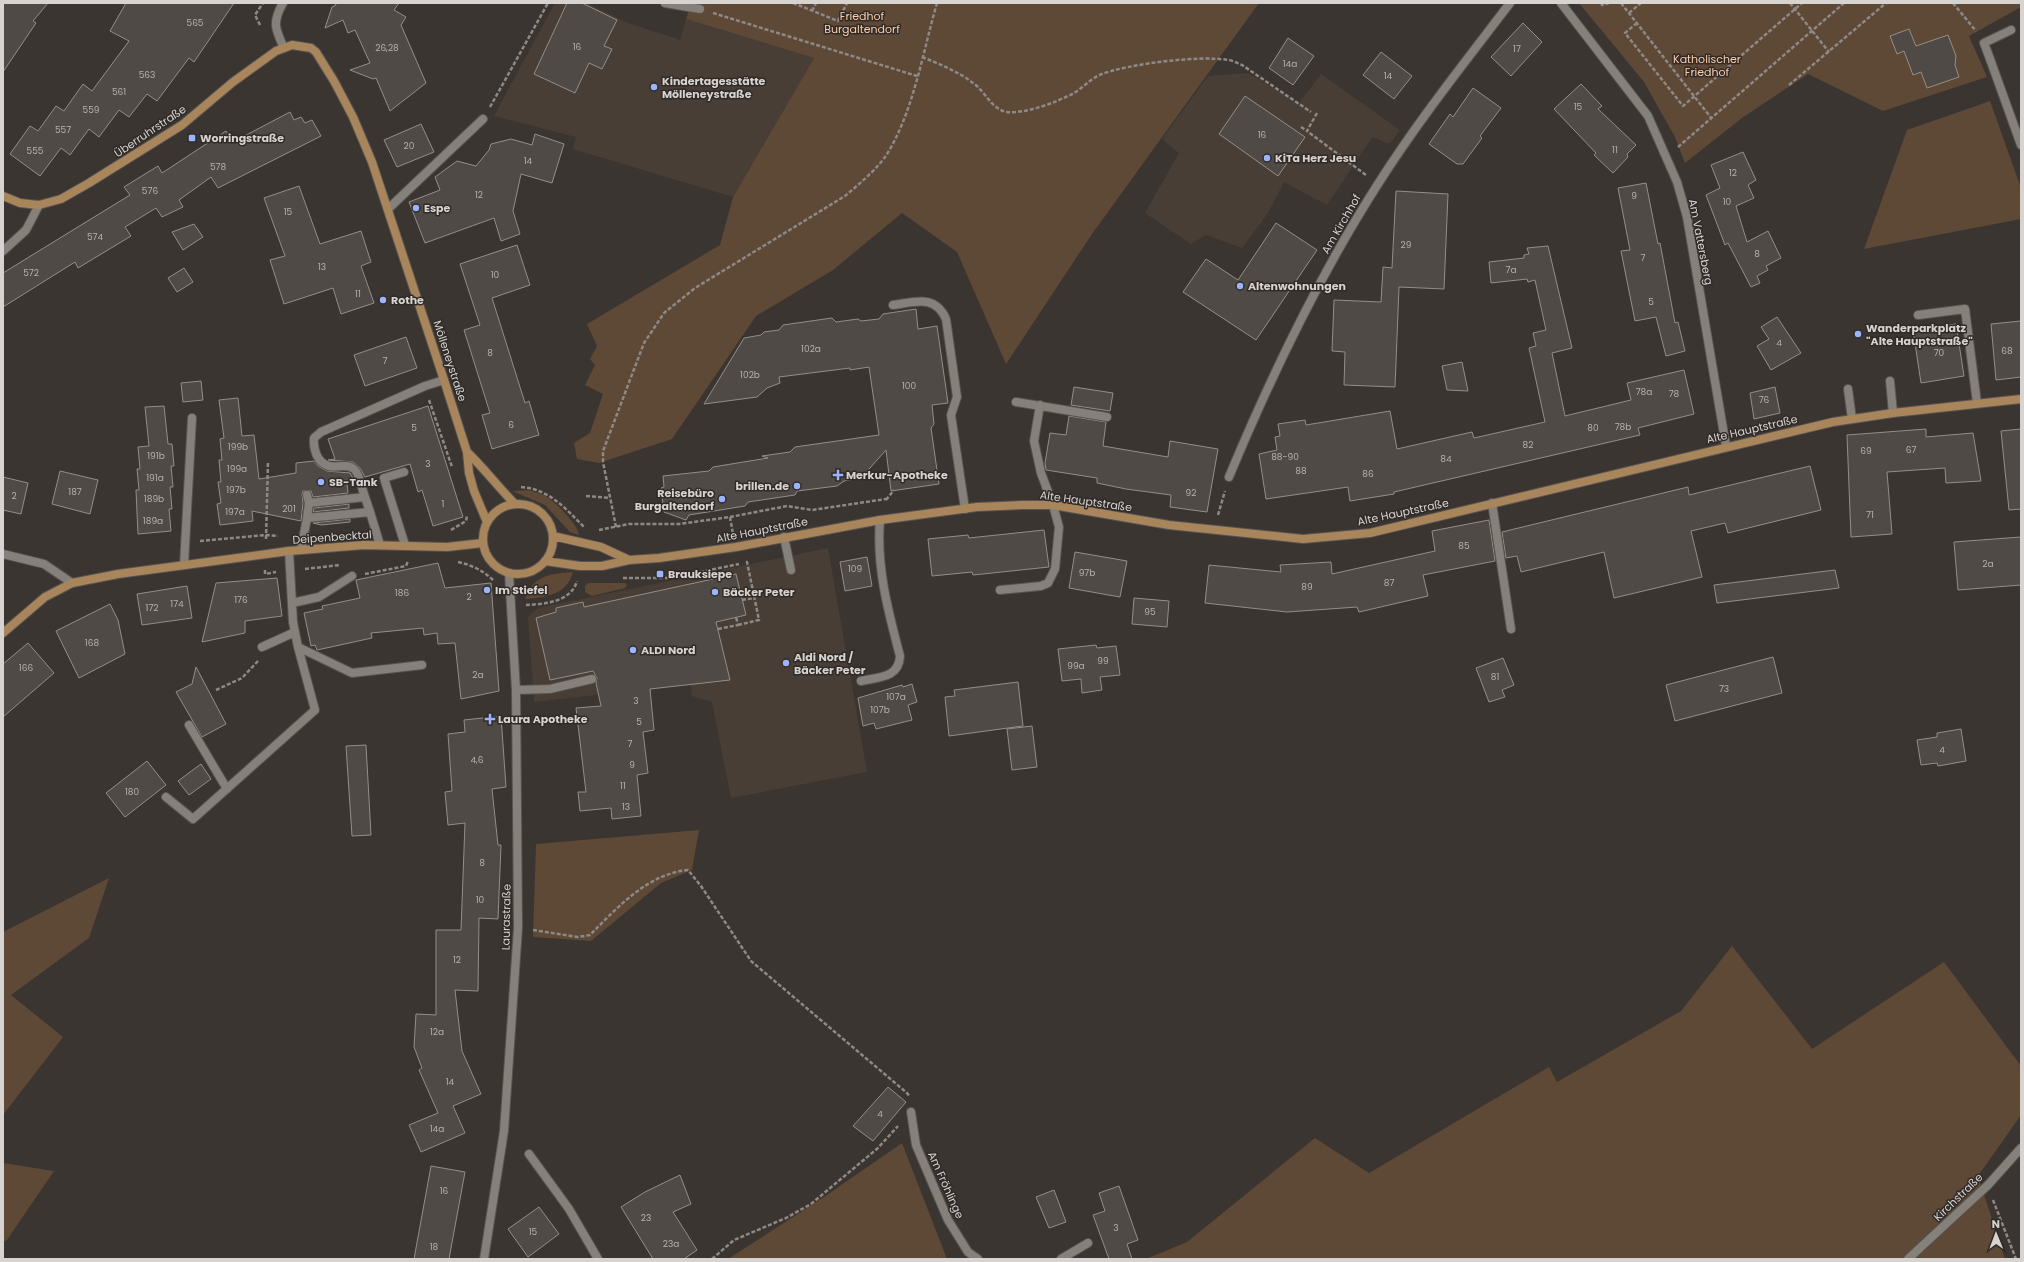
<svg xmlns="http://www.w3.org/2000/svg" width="2024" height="1262" font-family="Poppins,sans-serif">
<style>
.built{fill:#483e35}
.green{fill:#5e4836}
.building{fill:#504a46;stroke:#948e89}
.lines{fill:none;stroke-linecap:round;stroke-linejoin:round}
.service-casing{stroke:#585450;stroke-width:10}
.minor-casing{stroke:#585450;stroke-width:10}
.secondary-casing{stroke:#585450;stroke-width:10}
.path{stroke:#8e8986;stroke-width:2.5;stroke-dasharray:4 2;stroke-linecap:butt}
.service{stroke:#86807b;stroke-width:8}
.minor{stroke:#86807b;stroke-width:8}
.secondary{stroke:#a9855c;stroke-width:8}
.poi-dot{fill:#9cb4fd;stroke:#302b28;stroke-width:1.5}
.labels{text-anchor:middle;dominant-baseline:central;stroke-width:3;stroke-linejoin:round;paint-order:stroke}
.number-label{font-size:9px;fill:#b4b1ae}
.park-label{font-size:11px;fill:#fdceaa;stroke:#302b28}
.poi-label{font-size:11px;font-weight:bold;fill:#d6d3d0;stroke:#302b28;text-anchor:start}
.street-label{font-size:11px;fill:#d6d3d0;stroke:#302b28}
</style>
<rect width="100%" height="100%" fill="#3b3531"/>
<path class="built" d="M555 3H586L628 23 680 40 686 19 814 58 733 197 573 149 576 137 494 116Z
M1248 73 1299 103 1321 74 1400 130 1390 143H1386L1373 137 1371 139 1327 205 1284 182 1268 213 1242 248 1206 235 1191 244 1145 213 1179 153 1162 139 1208 76Z
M828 548 867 772 731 798 712 702 692 696 691 684 534 702 528 617 538 608Z"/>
<path class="green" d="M691 3H1259L1092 234 1006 364 957 252 902 213 833 270 756 316 672 439 599 463 577 459 574 443 590 433 603 394 585 385 595 365 590 359 597 346 587 324 720 245 733 197 814 58 686 19Z
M1579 3H2021V7L1969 36 1987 77 1883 111 1808 74 1742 118 1685 163 1675 137 1644 82Z
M1990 101 2021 188V219L1864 249 1907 130Z
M528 490C535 492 543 494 549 498 557 504 579 526 579 535L570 532 545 505 512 491Z
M573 572C567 595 544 598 525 599 534 575 549 574 573 572Z
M588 583H625L627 585 625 588 592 596 585 592V586Z
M699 830 692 870 661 883 591 941 533 937 536 844Z
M109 878 89 938 11 995 63 1037 3 1115V932Z
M1732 946 1812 1049 1944 962 2021 1066V1115L1978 1176 2005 1259H1146L1187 1242 1315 1138 1369 1173 1549 1067 1557 1082 1681 1011Z
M902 1143 947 1259H728L824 1197Z
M3 1163 54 1171 7 1240 3 1242Z"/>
<path class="building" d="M3 3H48L33 21 36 23 3 72Z
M126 3H234L194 62 189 58 157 101 147 94 129 117 119 110 99 137 89 129 70 155 61 148 40 176 10 154 30 126 38 131 56 106 64 111 83 84 92 91 129 41 110 31Z
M335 3H399L394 10 406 17 401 25 426 83 390 111 376 78 373 79 350 70 370 63 355 30 348 33 343 20 325 28 332 7 336 5Z
M567 3H582L617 20 604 46 612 49 602 69 589 63 575 93 534 74Z
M1523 23 1542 42 1511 76 1491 57Z
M1909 29 1916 46 1948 35 1956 56 1955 65 1959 77 1927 88 1921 72 1913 75 1904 51 1897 54 1890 36Z
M1288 38 1314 56 1293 85 1269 68Z
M1381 52 1412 76 1394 99 1363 75Z
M1581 84 1602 106 1598 109 1636 145 1627 154 1628 157 1613 173 1594 155 1596 153 1554 109Z
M1473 88 1501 108 1480 136 1482 138 1463 164H1457L1429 144 1450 114 1453 117Z
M1245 96 1305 137 1278 176 1219 134Z
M290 112 294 120 301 117 305 123 312 120 321 136 218 188 211 177 179 200 183 207 162 217 156 208 125 227 131 236 78 268 75 262 3 307V273L130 195 124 187 158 166 162 173 226 131 233 142Z
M421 124 434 152 397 167 384 140Z
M535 134 564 144 552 183 521 174 513 211 520 234 501 241 494 218 425 243 409 202 440 190 435 177 457 161 476 166 489 150 491 144 511 139 532 145Z
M1743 152 1756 180 1748 185 1754 198 1736 206 1747 242 1768 231 1781 258 1766 266 1768 270 1757 276 1760 283 1751 287 1728 243 1725 245 1706 195 1720 188 1711 165Z
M1646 183 1658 244 1660 243 1675 323 1678 322 1685 351 1666 356 1656 317 1635 321 1621 251 1630 250 1618 188Z
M299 186 320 244 361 231 371 262 361 266 374 303 341 314 333 288 284 304 270 260 285 256 264 198Z
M1396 191 1448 194 1444 289 1399 287 1395 387 1344 385 1345 352 1332 351 1334 300 1381 302 1383 267 1392 268Z
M1276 223 1317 250 1256 340 1183 292 1206 259 1238 280Z
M194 224 203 237 183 250 172 232Z
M517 245 530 285 492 298 525 403 529 401 539 435 492 449 482 415 490 413 464 330 480 325 460 264Z
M1548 246 1572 348 1552 353 1565 416 1631 400 1627 383 1684 370 1694 414 1638 428 1640 435 1394 492V494L1350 501 1348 487 1266 499 1259 454 1277 450 1275 437 1280 436 1278 424 1305 420 1306 425 1390 411 1397 449 1472 432 1474 438 1545 422 1529 348 1536 346 1533 333 1546 330 1535 280 1528 282 1527 279 1491 283 1489 262 1524 258V255L1529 254 1527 248Z
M184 268 193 282 177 292 168 278Z
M916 309 918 329 937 326 948 403 932 405 934 424 931 428 939 484 891 491 886 450 861 478 844 481 837 486 797 491 795 495 748 502 745 506 689 515 686 520 664 512 661 488 664 487 663 476 709 471 713 467 768 458 762 456 790 452 795 447 879 435 869 367 850 370V368L779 377 780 383 767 388 757 397 704 404 744 338 761 335 764 332 779 330 783 325 832 318 836 322 858 319 861 321 879 319 883 314Z
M1777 317 1801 353 1771 370 1757 346 1769 339 1761 327Z
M2021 321V377L1996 380 1991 324Z
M1956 324 1964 376 1921 383 1913 330Z
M406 337 417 368 365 386 354 355Z
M1462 362 1468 391 1447 390 1442 366Z
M201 381 203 400 183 402 181 383Z
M1074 387 1113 393 1110 411 1071 405Z
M1775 387 1780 413 1754 419 1750 393Z
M238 398 242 436 254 435 259 479 296 473V463L314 461 318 466 327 471 350 473 354 480 347 483 348 493 313 497 311 491H303L302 494 303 503 301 521 252 511 253 521 220 525 217 504 221 503 218 482H221L219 460H222L220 439 224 438 219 400Z
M164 406 168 444H172L174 466H171L173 487H170L172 509H169L171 531 138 534 136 490H139L137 469H140L138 447 149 446 145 407Z
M428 406 463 517 433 526 422 490 418 492 410 464 365 477 360 468 353 462 328 460 335 459 328 439Z
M1069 416 1106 422 1103 446 1168 457 1170 441 1218 449 1207 512 1170 507 1171 495 1126 489 1097 483V478L1046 470 1045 463 1050 433 1066 435Z
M1926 429V437L1973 433 1981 481 1946 483 1945 468 1887 472 1892 534 1851 537 1847 435Z
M2021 429V509L2009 510 2001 431Z
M1810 466 1821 510 1728 533 1725 523 1691 531 1702 577 1614 598 1604 552 1521 572 1517 556 1506 558 1502 532 1688 487 1689 495Z
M60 471 98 480 90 514 52 504Z
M3 477 28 483 21 514 3 510Z
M349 504V508L313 512 314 508Z
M350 519V522L321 525 313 523Z
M1489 520 1495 561 1423 575 1428 596 1359 612 1357 607 1287 612 1205 603 1209 565 1281 572 1280 565 1331 562 1332 574 1435 551 1432 531Z
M1044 530 1049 567 973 575 972 572 932 576 928 539 968 535 969 538Z
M2021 537V585L1958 590 1954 542Z
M1075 552 1127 561 1120 597 1069 588Z
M867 557 872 586 845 591 840 562Z
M438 563 445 588 491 583 499 691 461 699 455 643 438 644 437 633 424 635 423 628 371 633 372 638 317 650 315 645 311 646 304 613 323 609 322 606 360 598 356 580Z
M1835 570 1839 588 1717 603 1714 585Z
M736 574 746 615 716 622 730 680 650 689 654 730 643 732 648 773 637 775 641 816 612 819 611 808 580 811 578 792H586L576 708 601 706 596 683 597 678 593 671 550 680 536 618 556 612V608L583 602 584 607Z
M277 578 282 616 245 621V633L202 642 216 583Z
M187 586 192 618 142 625 137 594Z
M1134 598 1169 601 1167 627 1132 624Z
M110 604 118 620 125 654 79 678 56 631Z
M28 643 54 673 3 717V664Z
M1096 645 1097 648 1116 646 1120 675 1100 677 1102 690 1082 693 1081 679 1062 681 1058 649Z
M1773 657 1782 693 1675 721 1666 685Z
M1503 658 1514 685 1502 690 1505 697 1489 702 1476 668Z
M196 667 226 724 202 737 176 692 192 684Z
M1018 682 1023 726 949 736 945 697 955 696 954 690Z
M912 684 917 702 908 705 912 720 876 729 874 723 863 726 858 698 902 685 903 687Z
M501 716 506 787 492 789 498 845H501L498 919 479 918 478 991 455 990 462 1051 481 1094 453 1106 465 1133 421 1152 409 1125 438 1113 419 1070 422 1068 414 1047 416 1014 436 1015V930H461L465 823 448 825 445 792 452 791 448 734 465 732 464 720Z
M1032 726 1037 767 1012 770 1007 729Z
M1961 729 1966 761 1938 766 1937 763 1921 765 1917 740 1937 737V733Z
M366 745 371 835 352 836 346 746Z
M147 761 166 785 125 817 106 793Z
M201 764 211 779 189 795 178 781Z
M888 1087 906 1102 873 1141 853 1126Z
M431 1166 465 1172 449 1259H414Z
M680 1175 691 1204 673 1212 697 1250 684 1259H653L621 1207 645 1192Z
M1119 1186 1138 1240 1127 1244 1132 1259H1109L1093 1215 1105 1211 1099 1193Z
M1054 1190 1066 1222 1049 1228 1036 1197Z
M539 1207 559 1234 528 1257 508 1229Z"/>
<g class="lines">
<g class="service-casing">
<path id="service" d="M1990 59 1984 43 2011 30
M3 251 26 230 39 205
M893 305C915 302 935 294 946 319L957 397 951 415 965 509
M1918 315 1965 309 1977 403
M1890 381 1893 413
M1848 389 1852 419
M1016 402 1107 417
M404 472 384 478 405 545
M307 495 309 503
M365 497C362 490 360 474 354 469 347 463 337 468 329 466 317 463 313 449 314 438L321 432 425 386 444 380
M1492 503 1511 629
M307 518 309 503 365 497 370 512
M784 537 791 570
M301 550 307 518 370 512 380 545
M184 565 192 418
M1000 590 1041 586 1048 583 1055 569 1059 527 1053 505 1041 473 1034 441 1040 405
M292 603 319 597 352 576
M262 647 295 632
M298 647 352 673 422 665
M861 681C879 677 899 678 900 656 888 611 876 566 880 520
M516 690 550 689 592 679
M189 725 227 789
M166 797 193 819 315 710 298 647 293 622 289 551
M529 1154 569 1209 598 1259
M1061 1259 1088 1243"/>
</g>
<g class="minor-casing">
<path id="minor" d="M283 3C272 22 275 29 284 48
M665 3 700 9
M1561 3 1648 116 1677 182 1687 217 1726 446
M1990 59 2021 145
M388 209 483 119
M1229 477C1271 376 1319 276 1378 184 1418 121 1465 62 1510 3
M3 554 44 564 72 583
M911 1112 916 1145 948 1220 968 1252 978 1259
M484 1259 504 1131 518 928 516 690 509 573
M1908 1259 1988 1185 2021 1148"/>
</g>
<g class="secondary-casing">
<path id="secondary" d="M3 196 20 203 39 205 61 199 89 183 182 125 233 82 276 51 292 45 311 48 316 52 334 81 353 117 372 162 444 380 467 452 469 473 474 491 487 522
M467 452C484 468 498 487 515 504
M483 539a35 35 0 1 1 70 0a35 35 0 1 1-70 0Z
M553 536 601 547 629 560
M545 561 580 566H602L629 560 659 558 736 547 880 520 977 507 1022 505H1053L1169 525 1303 539 1370 533 1833 422 1893 413 2021 399
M3 633 45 597 72 583 118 574 289 551 364 545 447 547 483 543"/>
</g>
<path class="path" d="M793 3 838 21 847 3
M1601 3 1602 5 1609 3
M1621 3 1712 119
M1790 3 1829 52
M1953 3 1976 31
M812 11 816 3
M713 13 917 76
M1629 13 1641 3
M1637 23 1625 33 1683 106 1802 3
M260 25 255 15 263 3
M922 57C942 65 962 73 978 87 987 96 994 110 1007 112 1026 114 1057 102 1074 93 1083 88 1091 78 1102 74 1129 64 1199 55 1228 60 1232 60 1237 63 1242 65L1311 112
M1789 85 1886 3
M490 107 548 3
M1317 113 1307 131 1366 175
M1301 127 1307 131
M1678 147 1844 3
M429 400 452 467
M521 487C549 489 565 508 584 527
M586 496 610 498
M886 500 894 490
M1218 515 1225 491
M730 517 733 534
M616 527 603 462V451L644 343 664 313 695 288 845 196C859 184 874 172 885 157 913 115 923 51 937 3
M451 530 466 521 467 516
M599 530 629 524H679L730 517 787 506 812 510 886 499
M266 539 268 461
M200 541 266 535 278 536
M458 562C472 565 484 571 494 581
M305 569 340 565
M265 570V574L276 572
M365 574 406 566 408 561
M623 578H671L739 564
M742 600 754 598
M526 605C545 604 571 602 577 581
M738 625 759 620 747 562H745
M718 629 738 625 736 617
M216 690 242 678 258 661
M533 930 578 937 590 935C617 908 647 874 688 870L701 886 751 961 907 1093 910 1097
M1993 1200 2016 1259
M712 1259 734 1240 786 1218 811 1204 878 1148 898 1126"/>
<use href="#service" class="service"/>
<use href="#minor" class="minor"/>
<use href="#secondary" class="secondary"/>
</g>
<g class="poi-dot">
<circle cx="654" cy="87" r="4"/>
<rect x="188" y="134" width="8" height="8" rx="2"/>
<circle cx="1267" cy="158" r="4"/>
<circle cx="416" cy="208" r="4"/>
<circle cx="1240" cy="286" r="4"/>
<circle cx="383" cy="300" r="4"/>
<circle cx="1858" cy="334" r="4"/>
<path d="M836 469h4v4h4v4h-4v4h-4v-4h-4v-4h4z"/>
<circle cx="321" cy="482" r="4"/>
<circle cx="797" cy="486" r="4"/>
<circle cx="722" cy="499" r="4"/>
<rect x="656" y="570" width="8" height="8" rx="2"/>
<circle cx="487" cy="590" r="4"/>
<circle cx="715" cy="592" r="4"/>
<circle cx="633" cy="650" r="4"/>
<circle cx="786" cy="663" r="4"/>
<path d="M488 713h4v4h4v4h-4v4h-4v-4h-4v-4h4z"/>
</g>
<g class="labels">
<g class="number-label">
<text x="195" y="23">565</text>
<text x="577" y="47">16</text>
<text x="387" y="48">26,28</text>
<text x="1517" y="49">17</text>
<text x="1290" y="64">14a</text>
<text x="147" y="75">563</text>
<text x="1388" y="76">14</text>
<text x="119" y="92">561</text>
<text x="1578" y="107">15</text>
<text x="91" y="110">559</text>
<text x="63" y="130">557</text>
<text x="1262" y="135">16</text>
<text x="409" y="146">20</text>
<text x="1615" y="150">11</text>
<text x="35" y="151">555</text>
<text x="528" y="161">14</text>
<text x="218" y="167">578</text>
<text x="1733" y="173">12</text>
<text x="150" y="191">576</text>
<text x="479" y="195">12</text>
<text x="1634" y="196">9</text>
<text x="1727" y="202">10</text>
<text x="288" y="212">15</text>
<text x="95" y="237">574</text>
<text x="1406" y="245">29</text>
<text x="1757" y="254">8</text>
<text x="1643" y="258">7</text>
<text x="322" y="267">13</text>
<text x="1511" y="270">7a</text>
<text x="31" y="273">572</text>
<text x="495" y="275">10</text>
<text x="358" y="294">11</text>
<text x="1651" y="302">5</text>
<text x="1779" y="343">4</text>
<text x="811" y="349">102a</text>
<text x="2007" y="351">68</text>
<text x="490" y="353">8</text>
<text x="1939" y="353">70</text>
<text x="385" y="361">7</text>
<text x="750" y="375">102b</text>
<text x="909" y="386">100</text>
<text x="1644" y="392">78a</text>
<text x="1674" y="394">78</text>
<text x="1764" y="400">76</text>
<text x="511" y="425">6</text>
<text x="1623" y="427">78b</text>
<text x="414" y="428">5</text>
<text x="1593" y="428">80</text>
<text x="1528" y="445">82</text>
<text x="238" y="447">199b</text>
<text x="1911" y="450">67</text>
<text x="1866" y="451">69</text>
<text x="156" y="456">191b</text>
<text x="1285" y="457">88-90</text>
<text x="1446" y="459">84</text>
<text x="428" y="464">3</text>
<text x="237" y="469">199a</text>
<text x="1301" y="471">88</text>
<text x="1368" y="474">86</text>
<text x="155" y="478">191a</text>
<text x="236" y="490">197b</text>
<text x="75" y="492">187</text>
<text x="1191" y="493">92</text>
<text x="14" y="496">2</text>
<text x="154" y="499">189b</text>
<text x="443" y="504">1</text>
<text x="289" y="509">201</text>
<text x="235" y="512">197a</text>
<text x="1870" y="515">71</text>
<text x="153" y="521">189a</text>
<text x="1464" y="546">85</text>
<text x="1988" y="564">2a</text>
<text x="855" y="569">109</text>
<text x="1087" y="573">97b</text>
<text x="1389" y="583">87</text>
<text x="1307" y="587">89</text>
<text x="402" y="593">186</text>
<text x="469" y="597">2</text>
<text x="241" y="600">176</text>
<text x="177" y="604">174</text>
<text x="152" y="608">172</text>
<text x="1150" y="612">95</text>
<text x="92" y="643">168</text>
<text x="1103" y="661">99</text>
<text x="1076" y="666">99a</text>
<text x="26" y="668">166</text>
<text x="478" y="675">2a</text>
<text x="1495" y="677">81</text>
<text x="1724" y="689">73</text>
<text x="896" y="697">107a</text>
<text x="636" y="701">3</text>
<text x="880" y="710">107b</text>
<text x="639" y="722">5</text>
<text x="630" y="744">7</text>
<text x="1942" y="750">4</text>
<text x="477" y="760">4,6</text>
<text x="632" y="765">9</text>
<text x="623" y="786">11</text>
<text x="132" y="792">180</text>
<text x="626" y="807">13</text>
<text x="482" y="863">8</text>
<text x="480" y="900">10</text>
<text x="457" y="960">12</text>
<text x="437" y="1032">12a</text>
<text x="450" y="1082">14</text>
<text x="880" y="1114">4</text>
<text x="437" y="1129">14a</text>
<text x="444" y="1191">16</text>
<text x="646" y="1218">23</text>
<text x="1116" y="1228">3</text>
<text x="533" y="1232">15</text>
<text x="671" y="1244">23a</text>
<text x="434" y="1247">18</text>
</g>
<g class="park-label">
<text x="862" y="16">Friedhof<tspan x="862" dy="13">Burgaltendorf</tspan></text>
<text x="1707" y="59">Katholischer<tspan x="1707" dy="13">Friedhof</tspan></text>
</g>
<g class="poi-label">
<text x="662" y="81">Kindertagesstätte<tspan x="662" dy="13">Mölleneystraße</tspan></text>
<text x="200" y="138">Worringstraße</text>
<text x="1275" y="158">KiTa Herz Jesu</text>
<text x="424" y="208">Espe</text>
<text x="1248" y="286">Altenwohnungen</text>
<text x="391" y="300">Rothe</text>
<text x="1866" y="328">Wanderparkplatz<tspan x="1866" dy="13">"Alte Hauptstraße"</tspan></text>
<text x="846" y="475">Merkur-Apotheke</text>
<text x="329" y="482">SB-Tank</text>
<text x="789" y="486" text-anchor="end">brillen.de</text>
<text x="714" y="493" text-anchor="end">Reisebüro<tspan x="714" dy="13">Burgaltendorf</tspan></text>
<text x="668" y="574">Brauksiepe</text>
<text x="495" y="590">Im Stiefel</text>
<text x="723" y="592">Bäcker Peter</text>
<text x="641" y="650">ALDI Nord</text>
<text x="794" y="657">Aldi Nord /<tspan x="794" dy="13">Bäcker Peter</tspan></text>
<text x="498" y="719">Laura Apotheke</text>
</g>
<g class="street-label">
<text transform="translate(150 131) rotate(-34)">Überruhrstraße</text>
<text transform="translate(1341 224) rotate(-60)">Am Kirchhof</text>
<text transform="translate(1701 242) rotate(79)">Am Vattersberg</text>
<text transform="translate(450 361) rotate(72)">Mölleneystraße</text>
<text transform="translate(1752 429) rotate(-13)">Alte Hauptstraße</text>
<text transform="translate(1086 501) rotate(8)">Alte Hauptstraße</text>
<text transform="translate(1403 512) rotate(-12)">Alte Hauptstraße</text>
<text transform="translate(762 530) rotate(-11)">Alte Hauptstraße</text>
<text transform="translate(332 537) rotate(-4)">Deipenbecktal</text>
<text transform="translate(506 917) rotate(-89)">Laurastraße</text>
<text transform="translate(946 1185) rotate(66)">Am Fröhlinge</text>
<text transform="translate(1958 1197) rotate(-44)">Kirchstraße</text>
</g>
</g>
<rect width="2024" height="1262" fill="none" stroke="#d6d3d0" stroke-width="8"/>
<g transform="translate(1996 1234) rotate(359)" stroke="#302b28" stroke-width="3" paint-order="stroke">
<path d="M0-3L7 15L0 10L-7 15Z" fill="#d6d3d0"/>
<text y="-6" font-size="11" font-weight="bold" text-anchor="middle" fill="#d6d3d0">N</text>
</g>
</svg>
